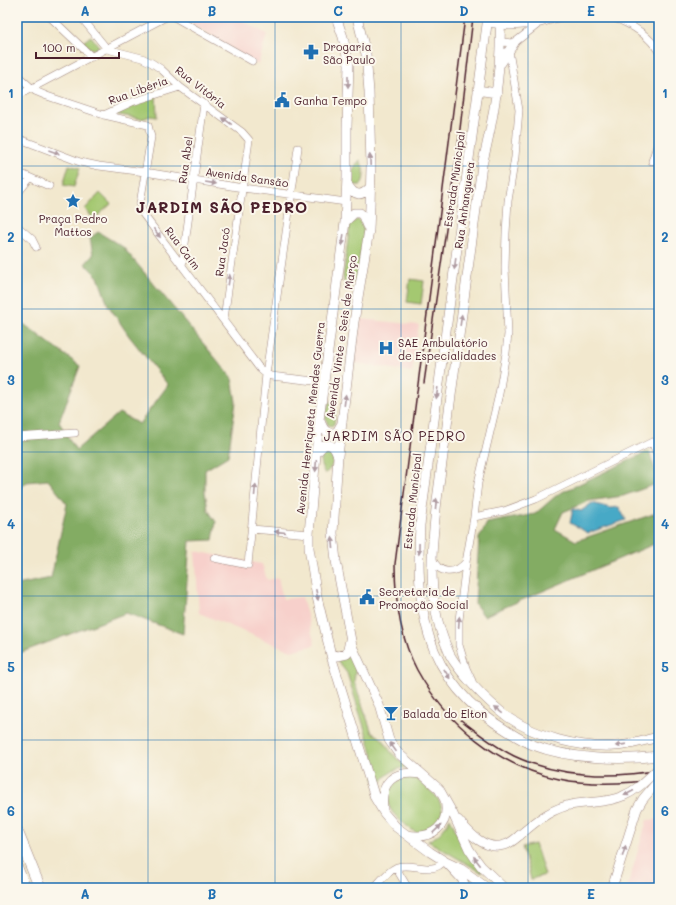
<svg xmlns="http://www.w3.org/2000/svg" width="676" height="905" font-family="Mali,sans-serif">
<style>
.built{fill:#f7d0cb}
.green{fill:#a4c871;stroke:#77744e}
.forest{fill:#83ac63;stroke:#666647}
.water{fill:#47a9c6;stroke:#486478}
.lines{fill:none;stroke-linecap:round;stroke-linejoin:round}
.minor-casing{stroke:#9e847c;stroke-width:8}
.major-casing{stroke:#9e847c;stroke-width:10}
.highway-casing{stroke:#9e847c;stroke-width:12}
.minor{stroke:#fff;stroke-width:7}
.major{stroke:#fff;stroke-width:9}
.highway{stroke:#fff;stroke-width:11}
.rail{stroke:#4a1f2b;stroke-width:1.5}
.major-bridge-casing{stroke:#9e847c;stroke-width:10;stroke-linecap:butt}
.major-bridge{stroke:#fff;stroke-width:9}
.oneway{fill:#ae9aa0}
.grid{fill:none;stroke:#1f6fb2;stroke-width:1;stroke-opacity:0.55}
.labels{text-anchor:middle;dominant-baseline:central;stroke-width:4;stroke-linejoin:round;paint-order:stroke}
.poi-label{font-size:11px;fill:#4a1f2b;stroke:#fbf7ec;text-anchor:start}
.street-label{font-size:11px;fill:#4a1f2b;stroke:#fbf7ec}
.quarter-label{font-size:13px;letter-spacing:1px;fill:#4a1f2b;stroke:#fbf7ec}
.district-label{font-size:15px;font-weight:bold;letter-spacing:1px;fill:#4a1f2b;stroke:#fbf7ec}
.neatline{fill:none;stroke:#1f6fb2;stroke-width:1.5}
.grid-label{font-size:13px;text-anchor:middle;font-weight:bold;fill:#1f6fb2}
</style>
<rect width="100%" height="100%" fill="#fbf7ec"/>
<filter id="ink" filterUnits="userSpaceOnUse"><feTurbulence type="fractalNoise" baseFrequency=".025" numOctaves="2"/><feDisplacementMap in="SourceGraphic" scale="8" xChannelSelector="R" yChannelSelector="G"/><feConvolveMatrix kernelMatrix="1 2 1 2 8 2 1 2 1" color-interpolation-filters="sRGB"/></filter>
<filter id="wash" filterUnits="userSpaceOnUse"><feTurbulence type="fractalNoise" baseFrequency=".012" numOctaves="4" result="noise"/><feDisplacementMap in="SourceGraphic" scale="16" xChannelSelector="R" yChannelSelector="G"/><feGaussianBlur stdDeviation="0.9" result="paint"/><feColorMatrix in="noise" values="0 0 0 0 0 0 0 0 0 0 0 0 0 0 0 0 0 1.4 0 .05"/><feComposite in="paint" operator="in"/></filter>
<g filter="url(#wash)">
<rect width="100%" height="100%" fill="#f2e8ce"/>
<path class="built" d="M185 17H236L267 34 258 65 185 19Z
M361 319 419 325 412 372 355 363Z
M195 551 262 564 267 580 278 578 283 599 302 597 315 645 291 651 199 613Z
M659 819V888H627L647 820Z"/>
<path class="green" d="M91 36 100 48C92 51 88 48 83 42Z
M156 95 157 117 150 116 142 119 115 114 114 111Z
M360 160C364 169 366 176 361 185H354C350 173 353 170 360 160Z
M69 165 80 168 74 187 63 185Z
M100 193 111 204 94 219 85 209Z
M358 219 364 227 358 277 346 291 343 277 350 224Z
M410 279 424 281 421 304 407 302Z
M331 401 336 410 334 424 331 426 328 425C324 415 325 409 331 401Z
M329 446C337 457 334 465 325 474L321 465 322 453Z
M351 654 356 667 354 681 372 733C386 739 383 741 391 752 396 758 402 763 408 767 393 769 385 774 378 787L374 779 377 768 347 673 337 660Z
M415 777C421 783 428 788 434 794 444 804 446 820 433 829 430 832 423 833 418 834 404 824 379 808 390 788 395 778 405 778 415 777Z
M450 818 466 852 482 871 481 872 428 841C440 835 445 829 450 818Z
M535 844 545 875 531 879 522 847Z"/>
<path class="forest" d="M98 232 123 247 232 378 236 402 228 456 205 470V492L208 510 216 522 213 540 190 541 183 634 126 613 17 654V585L51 578 67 504 48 480 27 482 17 491V319L80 366 59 422 76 450 119 413 139 424 168 385 129 336 108 305 98 277 85 264 93 255 90 238Z
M649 451 659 483 623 496 589 501 563 512 555 529 576 541 659 512V542L484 616 475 604 479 538 487 523 535 514 558 494Z"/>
<path class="water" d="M592 503 610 508 619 507 626 520 588 533 570 523 573 509 581 511Z"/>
</g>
<g filter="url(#ink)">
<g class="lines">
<g class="minor-casing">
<path id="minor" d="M50 17 92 57
M81 17 107 49 142 58 152 63 161 69 180 87 242 132 249 140 224 319
M174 17 252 61
M296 17H304
M612 17C631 24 649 35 659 52
M488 23 510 26 537 24 562 17
M501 42 514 43 537 25
M17 75 35 91 47 96 104 115 148 125 151 137 140 204 143 214 260 369 266 374 271 376 323 382
M17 96 166 17
M104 115 132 102 180 87
M17 138 80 162 99 166 145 172 243 188 346 202
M652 161 659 140
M17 174 24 175 49 186
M17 194 30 178
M17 226 32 239 36 247
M182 266 204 104
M17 437 75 433
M474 517 504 511 536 499 652 442 659 458
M252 529 309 534
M214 558 248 565 266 374 298 148
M432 558C439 575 455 575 466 562
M472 681 466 668 459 645V620L466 562 474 517 478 483 499 394 506 353 508 334 505 268 506 233 508 201 515 157 519 110 509 51
M396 868 408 888
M208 888H214
M374 888C380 881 388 871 397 867 413 862 433 876 444 861"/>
</g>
<g class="major-casing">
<path id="major" d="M336 17 343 37 349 65 347 127V177L345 222 319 420 309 534V548L317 597 332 659 375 798 384 813 396 827 430 852 446 862 461 869 487 888
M357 17 366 54 369 92 371 166 370 206 369 230 354 322 338 456 333 533 336 561 352 646 379 705 389 740 398 753 439 789 453 814 469 849 475 858 481 866 504 888
M488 17 420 525C418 562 418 600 429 636 442 678 472 710 509 732 517 737 525 742 533 745 569 759 620 761 659 756
M500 17C502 68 495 115 482 165L437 500C433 535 429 570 435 606 437 622 443 639 450 655 456 666 464 675 472 684 483 696 494 707 508 717 537 737 579 748 615 746 630 746 644 740 659 737
M501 63 514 43
M483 91 497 93
M347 184C355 197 362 197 371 186
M345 222 354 213H360L363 216 367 226
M320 421C323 429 327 436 337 432L341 425
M317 452 324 445C333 443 335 449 338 456
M331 654 338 656 347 654 350 640
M383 809C380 782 393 770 421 774
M458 820C469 833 485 851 504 845 510 844 515 839 520 835
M407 835C431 840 451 826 445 800
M447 863 462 879 466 888
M612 888 637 809 643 799 659 780"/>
</g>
<g class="highway-casing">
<path id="highway" d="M17 831 40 888
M17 868 25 888"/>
</g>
<use href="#minor" class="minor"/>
<use href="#major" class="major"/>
<use href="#highway" class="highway"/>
<path class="rail" d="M465 17 395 564C395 599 400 638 417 670 446 723 499 767 559 779 593 786 626 784 659 779
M424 383 458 146 473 17
M461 720C478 733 495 747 514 756 558 777 612 779 659 770"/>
<g class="major-bridge-casing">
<path id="major-bridge" d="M520 835C534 823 548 811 566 806 585 801 605 804 623 796 638 790 648 778 659 768"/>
</g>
<use href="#major-bridge" class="major-bridge"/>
</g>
<defs><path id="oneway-solid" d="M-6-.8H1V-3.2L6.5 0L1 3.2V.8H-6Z"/></defs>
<g class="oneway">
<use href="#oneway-solid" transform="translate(348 82) rotate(90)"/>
<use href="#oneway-solid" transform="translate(227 121) rotate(-144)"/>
<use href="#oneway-solid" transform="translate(54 152) rotate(20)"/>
<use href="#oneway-solid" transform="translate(370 160) rotate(-92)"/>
<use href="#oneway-solid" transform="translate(211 183) rotate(9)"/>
<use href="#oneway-solid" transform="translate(157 233) rotate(53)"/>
<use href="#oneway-solid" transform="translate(343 240) rotate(98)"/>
<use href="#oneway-solid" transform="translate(455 264) rotate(98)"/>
<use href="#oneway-solid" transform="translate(229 280) rotate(-82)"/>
<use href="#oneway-solid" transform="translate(461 320) rotate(-82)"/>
<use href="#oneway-solid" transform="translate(437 393) rotate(98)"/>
<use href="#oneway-solid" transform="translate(345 400) rotate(-83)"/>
<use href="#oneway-solid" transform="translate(316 466) rotate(94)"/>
<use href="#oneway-solid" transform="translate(255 490) rotate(-85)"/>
<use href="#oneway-solid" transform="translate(436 504) rotate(-84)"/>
<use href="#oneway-solid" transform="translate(280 532) rotate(-175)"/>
<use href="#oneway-solid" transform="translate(333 543) rotate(-96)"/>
<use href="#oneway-solid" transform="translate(419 549) rotate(91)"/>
<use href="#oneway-solid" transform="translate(317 595) rotate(78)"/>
<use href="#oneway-solid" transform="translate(459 622) rotate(-86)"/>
<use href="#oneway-solid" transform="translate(447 674) rotate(58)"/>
<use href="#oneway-solid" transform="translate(499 710) rotate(-142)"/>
<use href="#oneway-solid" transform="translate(621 745) rotate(172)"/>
<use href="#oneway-solid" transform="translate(393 747) rotate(-125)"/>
<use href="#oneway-solid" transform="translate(629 793) rotate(152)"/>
<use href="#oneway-solid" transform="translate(437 829) rotate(-44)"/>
<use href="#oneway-solid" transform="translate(624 851) rotate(-74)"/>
<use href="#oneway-solid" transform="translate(477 861) rotate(-127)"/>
</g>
</g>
<path class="grid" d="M148 17V888M275 17V888M401 17V888M528 17V888M17 166H659M17 309H659M17 452H659M17 596H659M17 740H659"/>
<defs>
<g id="pharmacy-bare" transform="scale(1.2)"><path d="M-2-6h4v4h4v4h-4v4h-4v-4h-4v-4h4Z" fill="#1f6fb2" stroke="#fbf7ec" stroke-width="2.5" paint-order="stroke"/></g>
<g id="civic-bare" transform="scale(1.2)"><path d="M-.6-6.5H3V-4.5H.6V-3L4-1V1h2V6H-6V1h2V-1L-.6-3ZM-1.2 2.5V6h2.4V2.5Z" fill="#1f6fb2" stroke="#fbf7ec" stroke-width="2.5" paint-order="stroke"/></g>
<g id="sight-bare" transform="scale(1.2)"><path d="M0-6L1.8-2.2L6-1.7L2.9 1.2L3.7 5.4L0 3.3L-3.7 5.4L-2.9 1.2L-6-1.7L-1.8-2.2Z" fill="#1f6fb2" stroke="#fbf7ec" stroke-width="2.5" paint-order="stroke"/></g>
<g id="hospital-bare" transform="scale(1.2)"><path d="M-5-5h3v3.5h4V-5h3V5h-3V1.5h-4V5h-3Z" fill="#1f6fb2" stroke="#fbf7ec" stroke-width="2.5" paint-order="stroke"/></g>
<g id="bar-bare" transform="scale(1.2)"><path d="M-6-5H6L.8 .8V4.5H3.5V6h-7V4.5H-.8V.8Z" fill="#1f6fb2" stroke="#fbf7ec" stroke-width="2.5" paint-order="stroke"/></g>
</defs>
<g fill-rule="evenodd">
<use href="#pharmacy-bare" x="311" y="52"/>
<use href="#civic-bare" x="282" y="100"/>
<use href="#sight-bare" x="73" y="201"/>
<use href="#hospital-bare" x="386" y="348"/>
<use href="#civic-bare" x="367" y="597"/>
<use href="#bar-bare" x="391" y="713"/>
</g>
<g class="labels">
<g class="poi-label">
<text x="323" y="46">Drogaria<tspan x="323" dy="13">São Paulo</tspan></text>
<text x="294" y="100">Ganha Tempo</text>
<text x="73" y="218" text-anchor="middle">Praça Pedro<tspan x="73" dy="13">Mattos</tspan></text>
<text x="398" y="342">SAE Ambulatório<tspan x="398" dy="13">de Especialidades</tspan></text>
<text x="379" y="591">Secretaria de<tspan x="379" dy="13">Promoção Social</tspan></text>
<text x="403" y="713">Balada do Elton</text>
</g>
<g class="street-label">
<text transform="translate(201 87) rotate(38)">Rua Vitória</text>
<text transform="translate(138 90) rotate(-20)">Rua Libéria</text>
<text transform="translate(185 160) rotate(-82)">Rua Abel</text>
<text transform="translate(247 177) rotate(8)">Avenida Sansão</text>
<text transform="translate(454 179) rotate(-82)">Estrada Municipal</text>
<text transform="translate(464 205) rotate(-82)">Rua Anhanguera</text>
<text transform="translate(183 248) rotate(53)">Rua Caim</text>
<text transform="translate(222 252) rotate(-82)">Rua Jacó</text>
<text transform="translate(341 337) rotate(-82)">Avenida Vinte e Seis de Março</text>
<text transform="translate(310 418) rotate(-84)">Avenida Henriqueta Mendes Guerra</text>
<text transform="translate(412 501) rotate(-84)">Estrada Municipal</text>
</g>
<g class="quarter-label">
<text x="395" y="435">JARDIM SÃO PEDRO</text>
</g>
<g class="district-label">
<text x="222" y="207">JARDIM SÃO PEDRO</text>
</g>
</g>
<rect width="676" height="905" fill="none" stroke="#fbf7ec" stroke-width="44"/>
<path d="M36 52v6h83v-6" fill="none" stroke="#4a1f2b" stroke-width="2"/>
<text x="42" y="52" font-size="12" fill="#4a1f2b" stroke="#fbf7ec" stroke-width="3" paint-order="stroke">100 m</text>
<rect x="22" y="22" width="632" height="861" class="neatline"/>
<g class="grid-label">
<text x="85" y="16">A</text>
<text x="212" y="16">B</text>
<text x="338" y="16">C</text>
<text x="464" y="16">D</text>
<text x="591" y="16">E</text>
<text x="11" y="98">1</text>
<text x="665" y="98">1</text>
<text x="11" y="242">2</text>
<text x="665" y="242">2</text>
<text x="11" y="385">3</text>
<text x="665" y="385">3</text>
<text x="11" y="529">4</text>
<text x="665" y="529">4</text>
<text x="11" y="672">5</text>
<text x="665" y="672">5</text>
<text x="11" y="816">6</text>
<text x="665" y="816">6</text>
<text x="85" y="899">A</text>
<text x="212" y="899">B</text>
<text x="338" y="899">C</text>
<text x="464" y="899">D</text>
<text x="591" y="899">E</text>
</g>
</svg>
